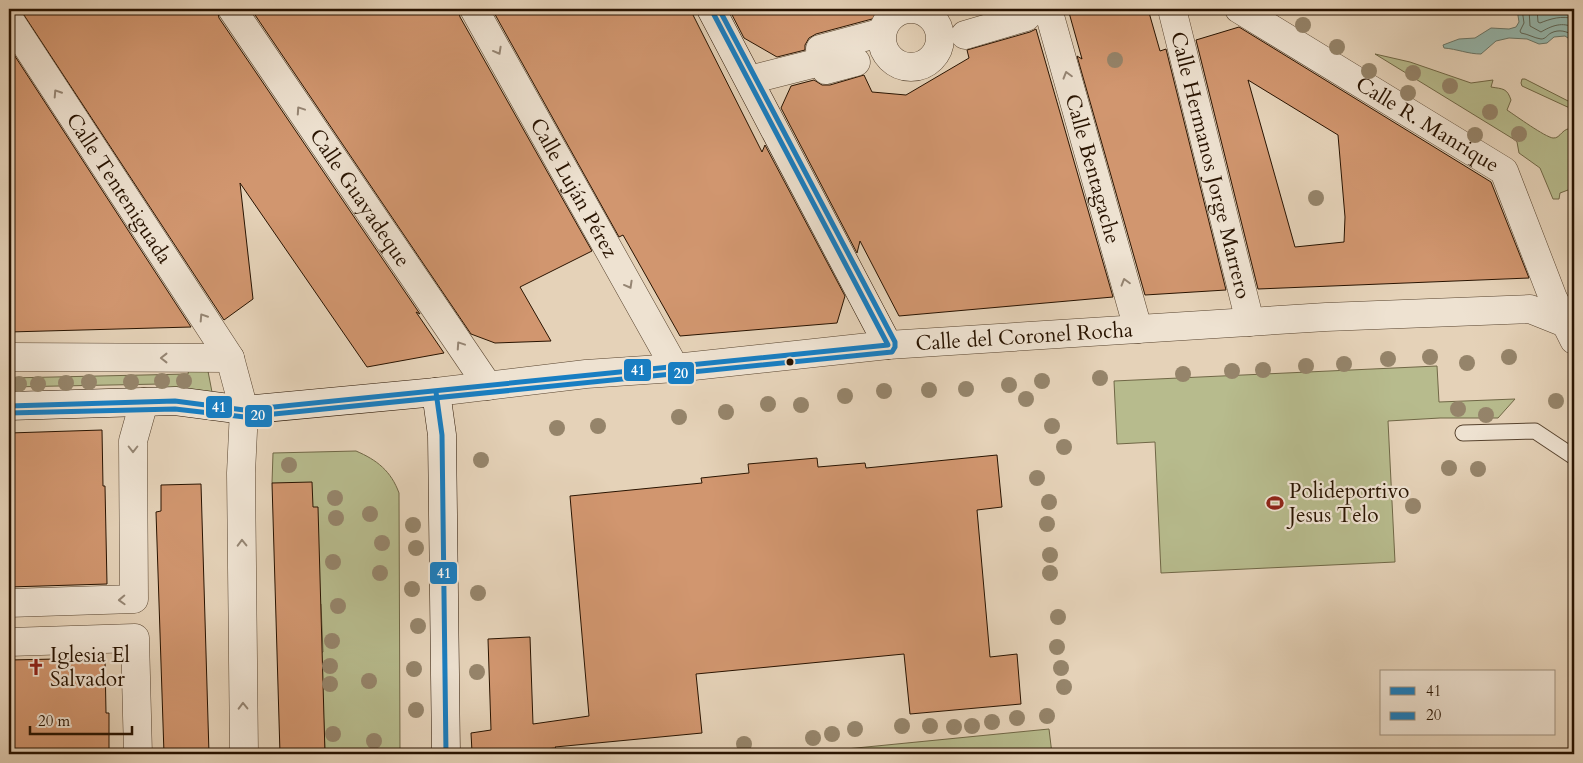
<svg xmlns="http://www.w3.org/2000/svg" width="1583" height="763" font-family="Cardo,serif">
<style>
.green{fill:#b7bb8d;stroke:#706746}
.water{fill:#96b8ae;stroke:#6a7668}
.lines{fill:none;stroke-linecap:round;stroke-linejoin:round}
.shore{stroke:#5f6657;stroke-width:1}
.building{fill:#d1966f;stroke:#281300;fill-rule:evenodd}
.lane-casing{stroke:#57432e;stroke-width:17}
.street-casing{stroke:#57432e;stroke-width:29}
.secondary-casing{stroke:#281300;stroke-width:29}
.lane{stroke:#eee2d1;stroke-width:15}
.street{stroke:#eee2d1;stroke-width:28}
.secondary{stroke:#eee2d1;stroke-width:28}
.bus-1-casing{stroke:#eee2d1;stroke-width:9}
.bus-2-casing{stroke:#eee2d1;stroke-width:9}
.bus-1{stroke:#187ec2;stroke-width:5}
.bus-2{stroke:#187ec2;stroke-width:5}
.tree{fill:#95846a}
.oneway{stroke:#958573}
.bus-dot{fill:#281300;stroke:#eee2d1;stroke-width:2}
.labels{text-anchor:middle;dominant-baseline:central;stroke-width:4.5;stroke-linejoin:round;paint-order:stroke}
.street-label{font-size:21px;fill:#281300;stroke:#eee2d1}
.poi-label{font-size:21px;fill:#281300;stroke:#eee2d1;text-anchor:start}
.line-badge{stroke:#eee2d1;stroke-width:2}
.badge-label{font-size:14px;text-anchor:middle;font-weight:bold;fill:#fff}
</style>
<rect width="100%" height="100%" fill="#e5d2b8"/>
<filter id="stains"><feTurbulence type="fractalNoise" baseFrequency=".004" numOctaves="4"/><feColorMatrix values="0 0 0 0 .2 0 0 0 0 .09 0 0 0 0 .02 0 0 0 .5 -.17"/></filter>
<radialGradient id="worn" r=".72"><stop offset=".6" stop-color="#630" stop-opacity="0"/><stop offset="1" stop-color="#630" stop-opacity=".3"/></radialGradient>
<path class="green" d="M1375 54 1410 62 1471 83 1493 80 1491 87C1503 89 1507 88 1511 100L1507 110C1516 116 1545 137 1553 138 1561 139 1562 126 1574 129V190H1568L1560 193 1559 199H1553L1540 168 1519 153 1517 142 1515 140Z
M1522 79H1525L1574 104V110L1522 86 1521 83Z
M207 366 212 392H162L161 384 9 387V378L188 374 189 368Z
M1437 366 1439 402 1515 399 1498 418H1440L1388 421 1395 562 1161 573 1155 442 1117 444 1114 381Z
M356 451C377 460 391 471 399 493L400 754H320L325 753 323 705 318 653 323 652 321 604H316L313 507 272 483 273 453Z
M1049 729 1052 754H846V749Z
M534 749V754H492V751Z"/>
<path class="water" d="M1517 9H1574V42L1565 36 1554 37 1547 43 1539 44 1527 39 1509 38 1496 41 1481 54C1468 54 1457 49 1444 48L1443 45 1459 39 1475 38 1491 28 1509 29 1516 27 1519 22Z"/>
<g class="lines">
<path class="shore" d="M1522 9 1524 23 1520 31 1521 33C1528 34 1534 38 1541 39 1546 39 1547 35 1551 33 1559 29 1567 31 1574 36
M1529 9 1530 26 1541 32C1551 26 1563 21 1574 28
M1537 9 1538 22 1540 23C1550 19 1562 15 1574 19"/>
</g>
<path class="building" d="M20 9H217L219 18 420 314 416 312 444 353 367 367 240 183 253 299 224 320Z
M251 9H458L460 17 592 251 520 287 551 341 495 343 471 334Z
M492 9H690L762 152 765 145 845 296 837 323 680 336 623 235 619 237Z
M729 9H907L909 19 888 24 880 19H872L816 34 809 38 805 45V50L777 57 744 38Z
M1068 9H1148L1160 51 1166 49 1226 290 1145 295 1077 56 1082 59Z
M1239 27 1491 182 1529 278 1258 289 1196 40ZM1248 80 1338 135 1345 217 1344 242 1295 247Z
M1036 29 1113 297 899 316 860 241 857 253 781 108 791 86 814 80 822 85H830L864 75 872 92 906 95 969 58 967 50 1030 32Z
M9 47 191 327 9 332Z
M102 430 103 486H105L107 584 9 587V433Z
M997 455 1002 507 977 510 990 657 1017 654 1021 704 910 714 904 654 696 674 702 733 555 747 556 748 491 753 490 751 472 752 471 733 491 730 488 639 530 637 533 724 589 716 570 496 702 483 701 478 749 473 748 464 817 458 818 467 865 463 866 468Z
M312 482 313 507H318L325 754H280L272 483Z
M201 484 209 754H164L156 512 161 511V485Z
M105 658 106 713H109V754H9V660Z"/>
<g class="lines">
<g class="lane-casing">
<path id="lane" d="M1463 433 1535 431 1574 457"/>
</g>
<g class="street-casing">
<g id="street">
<path id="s1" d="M232 9 488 386"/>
<path id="s2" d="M474 9 675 368"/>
<path id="s3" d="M1048 9 1138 329"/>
<path id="s4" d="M1172 9 1250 322"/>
<path id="s5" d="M1239 9 1504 171 1553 298 1574 340"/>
<circle cx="911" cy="38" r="29"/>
<path id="s6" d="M9 19 230 358 244 410 241 473 244 754"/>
<path d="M965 35 1026 17 1034 9"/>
<path d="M856 62 826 70 820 49 876 34"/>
<path d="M749 80 840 57"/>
<path d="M9 357 230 358"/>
<path id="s7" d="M436 392 586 374 675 368 888 345 1326 317 1530 309 1565 323"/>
<path d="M9 603 134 599 133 441 144 402"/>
<path d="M9 642 135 638 138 754"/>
</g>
</g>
<g class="secondary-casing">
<path id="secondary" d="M711 9 888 345
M9 406 175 401 244 410 436 392 442 435 446 754"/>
</g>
<use href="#lane" class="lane"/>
<use href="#street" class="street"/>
<use href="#secondary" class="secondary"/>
<g class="bus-1-casing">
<path id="bus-1" d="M436 392 442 435 446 754
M9 406 175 401 244 410 888 345 711 9"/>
</g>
<g class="bus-2-casing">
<path id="bus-2" d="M9 413 175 409 245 417 892 352 895 347V342L719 9"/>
</g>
<use href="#bus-1" class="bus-1"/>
<use href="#bus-2" class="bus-2"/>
</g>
<g class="tree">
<circle cx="1303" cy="25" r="8"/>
<circle cx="1337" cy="47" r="8"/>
<circle cx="1115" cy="60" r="8"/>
<circle cx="1369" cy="71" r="8"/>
<circle cx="1413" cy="73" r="8"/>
<circle cx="1450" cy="86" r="8"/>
<circle cx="1408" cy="93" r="8"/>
<circle cx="1490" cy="112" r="8"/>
<circle cx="1519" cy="134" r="8"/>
<circle cx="1475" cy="135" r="8"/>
<circle cx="1316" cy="198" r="8"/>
<circle cx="1430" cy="357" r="8"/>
<circle cx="1509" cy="357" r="8"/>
<circle cx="1388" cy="359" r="8"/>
<circle cx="1467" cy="363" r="8"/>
<circle cx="1344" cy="364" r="8"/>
<circle cx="1306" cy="366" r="8"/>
<circle cx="1263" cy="370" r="8"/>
<circle cx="1232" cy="371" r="8"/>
<circle cx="1183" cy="374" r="8"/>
<circle cx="1100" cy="378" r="8"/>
<circle cx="162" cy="381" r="8"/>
<circle cx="184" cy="381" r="8"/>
<circle cx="1042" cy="381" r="8"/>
<circle cx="89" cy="382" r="8"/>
<circle cx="131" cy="382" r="8"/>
<circle cx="66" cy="383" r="8"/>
<circle cx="19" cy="384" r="8"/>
<circle cx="38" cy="384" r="8"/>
<circle cx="1009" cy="385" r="8"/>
<circle cx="966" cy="389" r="8"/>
<circle cx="929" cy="390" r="8"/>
<circle cx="884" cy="391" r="8"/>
<circle cx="845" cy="396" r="8"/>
<circle cx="1026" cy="399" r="8"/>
<circle cx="1556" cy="401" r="8"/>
<circle cx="768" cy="404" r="8"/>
<circle cx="801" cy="405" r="8"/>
<circle cx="1458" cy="409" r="8"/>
<circle cx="726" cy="412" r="8"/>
<circle cx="1486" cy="415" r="8"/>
<circle cx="679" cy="417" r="8"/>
<circle cx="598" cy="426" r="8"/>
<circle cx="1052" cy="426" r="8"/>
<circle cx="557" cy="428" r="8"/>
<circle cx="1064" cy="447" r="8"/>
<circle cx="481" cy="460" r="8"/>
<circle cx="289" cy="465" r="8"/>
<circle cx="1449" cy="468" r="8"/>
<circle cx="1478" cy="469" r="8"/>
<circle cx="1037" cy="478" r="8"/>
<circle cx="335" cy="498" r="8"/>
<circle cx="1049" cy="502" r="8"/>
<circle cx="1413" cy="506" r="8"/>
<circle cx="370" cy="514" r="8"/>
<circle cx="336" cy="518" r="8"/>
<circle cx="1047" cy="524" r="8"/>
<circle cx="413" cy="525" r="8"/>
<circle cx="382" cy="543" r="8"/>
<circle cx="416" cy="548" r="8"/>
<circle cx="1050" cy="555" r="8"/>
<circle cx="333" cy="562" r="8"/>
<circle cx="380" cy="573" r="8"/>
<circle cx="1050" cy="573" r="8"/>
<circle cx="412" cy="589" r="8"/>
<circle cx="478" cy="593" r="8"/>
<circle cx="338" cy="606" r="8"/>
<circle cx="1058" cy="617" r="8"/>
<circle cx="418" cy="626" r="8"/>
<circle cx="332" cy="641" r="8"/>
<circle cx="1057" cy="647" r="8"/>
<circle cx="330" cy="666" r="8"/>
<circle cx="1061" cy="668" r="8"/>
<circle cx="414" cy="669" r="8"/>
<circle cx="477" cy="672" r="8"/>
<circle cx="369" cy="681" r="8"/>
<circle cx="330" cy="684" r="8"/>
<circle cx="1064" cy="687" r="8"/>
<circle cx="416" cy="710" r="8"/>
<circle cx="1047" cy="716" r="8"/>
<circle cx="1017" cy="718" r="8"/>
<circle cx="992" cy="722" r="8"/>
<circle cx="902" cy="726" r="8"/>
<circle cx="930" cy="726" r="8"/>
<circle cx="972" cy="726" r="8"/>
<circle cx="954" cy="727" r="8"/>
<circle cx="855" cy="729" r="8"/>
<circle cx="333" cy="734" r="8"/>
<circle cx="832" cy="734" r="8"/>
<circle cx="813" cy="738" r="8"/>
<circle cx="374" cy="741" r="8"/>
<circle cx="744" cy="744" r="8"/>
</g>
<defs><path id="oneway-chevron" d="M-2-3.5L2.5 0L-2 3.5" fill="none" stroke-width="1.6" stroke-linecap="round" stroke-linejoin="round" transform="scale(1.25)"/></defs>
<g class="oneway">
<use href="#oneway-chevron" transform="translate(498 51) rotate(61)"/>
<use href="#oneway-chevron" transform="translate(1067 75) rotate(-106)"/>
<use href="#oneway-chevron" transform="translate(57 93) rotate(-123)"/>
<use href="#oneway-chevron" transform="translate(300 110) rotate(-124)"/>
<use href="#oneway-chevron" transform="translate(1125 282) rotate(-106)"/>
<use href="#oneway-chevron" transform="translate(629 285) rotate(61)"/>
<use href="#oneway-chevron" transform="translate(203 317) rotate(-123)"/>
<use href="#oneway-chevron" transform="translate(460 345) rotate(-124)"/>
<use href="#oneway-chevron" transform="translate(164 358) rotate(-180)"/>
<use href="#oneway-chevron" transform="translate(133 449) rotate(90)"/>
<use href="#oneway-chevron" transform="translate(242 543) rotate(-91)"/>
<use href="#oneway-chevron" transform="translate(122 600) rotate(178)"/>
<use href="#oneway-chevron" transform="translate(243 706) rotate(-91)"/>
</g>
<defs>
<g id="stadium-bare" transform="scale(1.35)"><path d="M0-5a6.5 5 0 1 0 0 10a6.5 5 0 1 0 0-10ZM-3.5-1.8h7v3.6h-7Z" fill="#8f2418" stroke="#eee2d1" stroke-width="2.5" paint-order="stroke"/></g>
<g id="church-bare" transform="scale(1.35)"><path d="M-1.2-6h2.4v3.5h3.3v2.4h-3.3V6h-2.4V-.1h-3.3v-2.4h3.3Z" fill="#8f2418" stroke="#eee2d1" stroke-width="2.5" paint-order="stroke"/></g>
</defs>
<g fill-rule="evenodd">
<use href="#stadium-bare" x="1275" y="503"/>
<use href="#church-bare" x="36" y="667"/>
</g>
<circle class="bus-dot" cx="790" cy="362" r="4.5"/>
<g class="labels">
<g class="street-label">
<text stroke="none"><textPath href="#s5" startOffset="221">Calle R. Manrique</textPath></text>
<text stroke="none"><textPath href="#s4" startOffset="161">Calle Hermanos Jorge Marrero</textPath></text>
<text stroke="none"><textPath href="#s3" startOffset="166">Calle Bentagache</textPath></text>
<text stroke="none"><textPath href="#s2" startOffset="205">Calle Luján Pérez</textPath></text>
<text stroke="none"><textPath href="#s6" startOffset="202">Calle Tenteniguada</textPath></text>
<text stroke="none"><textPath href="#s1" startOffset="228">Calle Guayadeque</textPath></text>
<text stroke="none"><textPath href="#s7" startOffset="591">Calle del Coronel Rocha</textPath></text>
</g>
<g class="poi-label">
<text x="1289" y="491">Polideportivo<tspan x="1289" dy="24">Jesus Telo</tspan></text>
<text x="50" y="655">Iglesia El<tspan x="50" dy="24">Salvador</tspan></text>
</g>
</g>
<g class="line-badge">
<rect x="623" y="358" width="29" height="24" rx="5" fill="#187ec2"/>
<rect x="667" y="361" width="28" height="24" rx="5" fill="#187ec2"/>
<rect x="205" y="395" width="28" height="24" rx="5" fill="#187ec2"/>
<rect x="244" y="404" width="29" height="24" rx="5" fill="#187ec2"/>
<rect x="429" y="561" width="29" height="24" rx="5" fill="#187ec2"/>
</g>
<g class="badge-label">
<text x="638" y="375">41</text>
<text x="681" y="378">20</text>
<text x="219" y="412">41</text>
<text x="258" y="420">20</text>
<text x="444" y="578">41</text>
</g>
<rect width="1583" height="763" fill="none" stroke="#e5d2b8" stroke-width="30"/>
<rect x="10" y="10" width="1563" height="743" fill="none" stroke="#281300" stroke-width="2.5"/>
<rect x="15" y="15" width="1553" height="733" fill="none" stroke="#281300"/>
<rect x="1380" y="670" width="175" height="65" fill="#eee2d1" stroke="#9f8f7d"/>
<rect x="1390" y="687" width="25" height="8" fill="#187ec2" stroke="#9f8f7d"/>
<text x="1426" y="696" font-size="15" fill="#281300">41</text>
<rect x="1390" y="712" width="25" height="8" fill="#187ec2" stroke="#9f8f7d"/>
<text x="1426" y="720" font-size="15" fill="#281300">20</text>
<path d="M30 726v8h102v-8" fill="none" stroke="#281300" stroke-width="2.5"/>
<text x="38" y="726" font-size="15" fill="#281300" stroke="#eee2d1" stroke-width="4" paint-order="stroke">20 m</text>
<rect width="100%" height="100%" filter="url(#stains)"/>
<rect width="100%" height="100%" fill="url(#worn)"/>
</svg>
